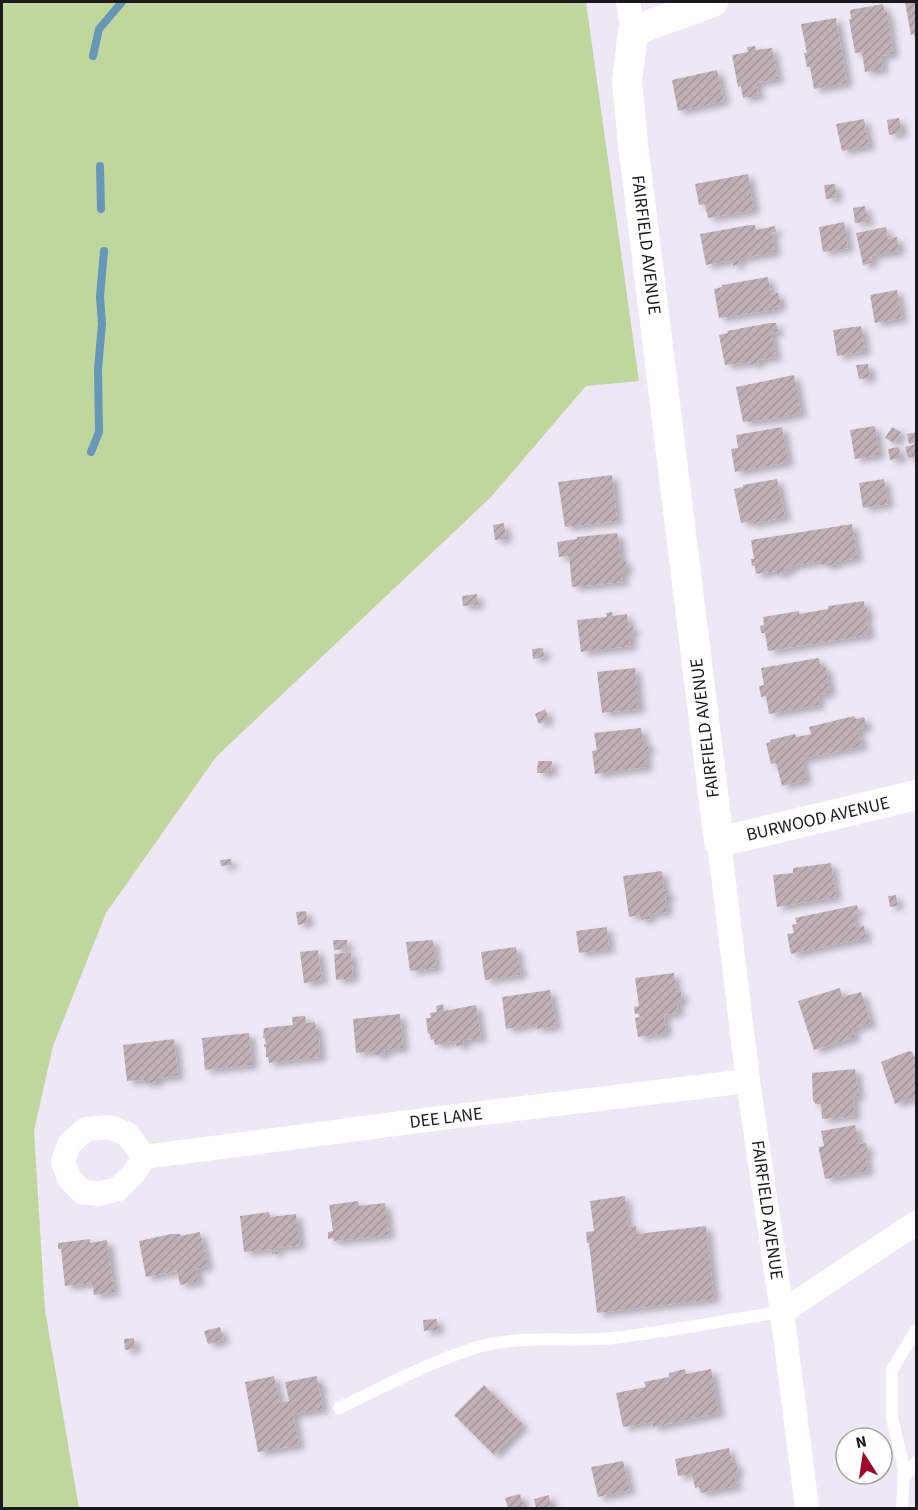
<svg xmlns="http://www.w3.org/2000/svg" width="918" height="1510" font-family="'Source Sans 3',sans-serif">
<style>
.green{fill:#bfd79d}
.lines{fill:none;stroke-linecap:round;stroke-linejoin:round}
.stream{stroke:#6696b8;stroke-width:8}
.building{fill:url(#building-hatch);filter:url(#shadow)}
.service{stroke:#fff;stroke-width:12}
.minor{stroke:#fff;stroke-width:24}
.tertiary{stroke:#fff;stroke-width:30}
.labels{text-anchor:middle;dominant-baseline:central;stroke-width:6;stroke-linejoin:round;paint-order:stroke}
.street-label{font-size:18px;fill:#1b191e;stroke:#fff}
</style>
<defs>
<pattern id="building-hatch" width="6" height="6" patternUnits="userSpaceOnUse" patternTransform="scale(1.5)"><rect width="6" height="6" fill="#c0b0b6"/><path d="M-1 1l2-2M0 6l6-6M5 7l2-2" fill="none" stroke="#a4979c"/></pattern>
<filter id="shadow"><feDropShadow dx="6" dy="4" stdDeviation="3" flood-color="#0004"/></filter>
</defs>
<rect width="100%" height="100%" fill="#eee8f6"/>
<path class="green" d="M2 2H586L639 381 586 386 491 497 216 757 106 913 53 1046 34 1131 45 1310 79 1508H2Z"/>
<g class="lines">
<path class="stream" d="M93 56 99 29 122 2
M100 166 101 209
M91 452 99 432 98 369 102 324 100 297 104 251"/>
</g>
<path class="building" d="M905 2H916V43L914 34 911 35Z
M883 4 885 13 887 12 893 54 881 56 883 69 865 72 862 52 855 53 849 19H851L850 10Z
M836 18 847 83 814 89 810 67H807L804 53H807L801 24Z
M755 46 756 50 772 48 778 79 756 83 759 96 743 98 741 86 738 87 732 55 748 52 747 47Z
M717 70 724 101 678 111 672 80Z
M899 118 902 133 889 135 887 120Z
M864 119 869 146 842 151 836 124Z
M748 174 754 210 708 218 705 204 699 205 695 184Z
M835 184 837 198 826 199 824 185Z
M865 206 868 222 855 223 853 208Z
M844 222 848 248 823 252 819 227Z
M750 225H755L756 230 775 226 776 232H772L775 252 738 259 740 264 733 266 732 260 706 265 700 234Z
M886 227 888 239 897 237 899 251 871 256 872 263 863 265 856 233Z
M768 277 771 294 778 293 781 306 773 307 774 310 719 318 714 289 722 287V285Z
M897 290 902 318 875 323 870 295Z
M770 323H776L778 332 771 333 776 357 758 360 759 363 751 365V362L725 365 719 335 728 333 727 331Z
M861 326 865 351 837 356 833 330Z
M868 364 870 378 859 379 856 365Z
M794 375 801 413 780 418 743 422 736 387Z
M875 426 879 455 855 459 850 430Z
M782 427 788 462 735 472 731 449 738 448 736 435Z
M892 427 901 432 894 443 885 438Z
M916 432V443L909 444 907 434Z
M916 444V456L908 458 905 447Z
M899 447 901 458 890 460 888 449Z
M612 475 617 521 565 527 558 482Z
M777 479 785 517 750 524V521L741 523 734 489 743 487V485Z
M884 479 888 504 863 508 859 483Z
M504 523 506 539 495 540 493 525Z
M852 524 857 558 836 562V564L826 566V564H821V561L791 566 792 568 787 569V572L777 574 776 571 756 574 755 566H752L751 559H754L751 540Z
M617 533 620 545 619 547 621 561H626L627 570 622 571 623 582 572 587 569 556 559 557 557 542 577 539V537Z
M477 594 478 605 463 606 462 596Z
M864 601 865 608H867L868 615 866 616 869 635 768 651 765 633H761L760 626 764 625 763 617 799 611V614L828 609V606Z
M612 612 613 616 627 614 629 627 633 626 634 632 630 633 631 646 581 652 577 620 607 617 606 613Z
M543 648 544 657 533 659 532 649Z
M819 658 821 667H826L830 693 818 695 819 705 769 714 766 696 761 697 759 686 764 685 761 668Z
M635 668 639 709 602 713 597 672Z
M545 709 549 719 539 724 535 714Z
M854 716 856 719 864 717 867 727 858 729 862 746 802 759 806 780 782 786 776 763 771 764 766 743 771 742 770 740 795 734 796 737 811 734 809 727Z
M641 728 644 743 647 742 649 750 645 751 647 767 595 774 592 751 597 750 594 733Z
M538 761H552L551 773H537Z
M231 859 232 865 221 866 220 860Z
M831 863 836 897 777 907 773 875 793 873V868Z
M662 871 664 891 668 890V899H665L667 912 649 914 650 919 641 920 640 915 629 917 623 876Z
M896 895 898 906 890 907 888 896Z
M857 905 859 912 853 913 856 927 864 926 866 938 791 954 787 934 794 933 792 925 797 924 795 918Z
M306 911 308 923 298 925 296 912Z
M607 927 609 949 579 953 576 931Z
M333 940H347V949L334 950Z
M433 940 436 968 410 971 406 942Z
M516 947 519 967H521L520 975 485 980 481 952Z
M318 950 322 980 304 983 300 952Z
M351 952 353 978 336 980 334 954Z
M674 973 676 992 681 991 682 1001 677 1002 678 1013 664 1015 666 1033 638 1037 635 1018 640 1017 639 1014H635L634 1007 639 1006 635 978Z
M840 988 842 997 861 992 871 1023 852 1029 855 1037 814 1050 798 1001Z
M550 990 556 1026 537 1029V1024L506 1029 502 997Z
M443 1004 444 1011 476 1005 481 1038 463 1040 464 1045 456 1046 455 1041 435 1045 434 1039 431 1040 430 1034H428L426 1018H431L430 1013 437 1012 436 1006Z
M400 1014 403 1048 384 1050 385 1054 374 1055V1051L356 1053 353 1019Z
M305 1016 306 1023 315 1022 316 1029H318L319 1032 317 1033V1038H319L320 1057 269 1063 268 1057H266V1047H264V1044H266L265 1038H263L264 1028 293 1025 292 1017Z
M249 1033 252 1065 205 1070 202 1038Z
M174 1039 178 1076 157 1078V1082L145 1083 144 1080 127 1081 123 1045Z
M909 1051 912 1052 914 1057 916 1056V1099L911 1101 910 1098 895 1104 881 1062Z
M855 1069 859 1096 853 1097 855 1116 822 1119 821 1104H815V1102L813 1101 812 1073Z
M855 1125 859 1144 866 1143 868 1154H865L868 1171 825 1179 819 1150V1147L824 1146 821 1131Z
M625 1196 628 1227 636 1226 637 1234 706 1226 714 1299 597 1313 589 1243H587L586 1232 594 1231 590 1201Z
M358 1201 359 1206 385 1203 389 1235 334 1241 333 1238 328 1239V1232L333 1231 329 1205Z
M269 1212 270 1217 296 1214 300 1245 277 1248 278 1254H272V1249L244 1252 240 1216Z
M200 1232 208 1266 196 1269 199 1281 180 1285 177 1271 146 1277 139 1241 171 1234H180L181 1236Z
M90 1239V1243L107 1240 114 1292 94 1295 92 1283 65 1286 61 1249H58V1243Z
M437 1319 438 1330 424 1331 423 1320Z
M220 1327 224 1340 208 1344 204 1331Z
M134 1338 135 1349 125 1350 124 1339Z
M685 1369 686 1374 711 1369 719 1413 653 1427 652 1422 623 1427 616 1393 646 1387 644 1382 669 1377V1373Z
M274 1376 280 1403 289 1401 285 1382 317 1376 318 1385H322V1388H319L323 1409 293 1414 299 1445 258 1452 245 1382Z
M484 1385 523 1425 494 1455 454 1415Z
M729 1448 732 1463 736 1462 738 1473 734 1474 737 1486 701 1493 699 1487 695 1488 692 1474 678 1476 675 1459Z
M623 1461 630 1490 598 1497 591 1467Z
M520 1494 524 1508H508L505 1498Z
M549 1495 551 1508H536L534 1499Z"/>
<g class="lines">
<path class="service" d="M339 1408C385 1386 429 1362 478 1347 522 1334 569 1343 614 1338 670 1331 726 1320 782 1312
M904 1478 916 1462
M902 1508 904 1468 892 1418V1370L916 1330"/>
<path class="minor" d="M628 2 633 31
M719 842 748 1081 782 1312 807 1508
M144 1157 127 1134 109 1127 86 1129 69 1144 63 1162 69 1178 82 1192 98 1194 118 1189 134 1173 144 1157 433 1119 748 1081
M782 1312 916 1223"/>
<path class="tertiary" d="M713 2 633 31 627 81 633 144 719 842 916 795"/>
</g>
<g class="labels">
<g class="street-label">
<text transform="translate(646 245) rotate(83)">FAIRFIELD AVENUE</text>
<text transform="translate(705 728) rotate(-97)">FAIRFIELD AVENUE</text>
<text transform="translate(818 819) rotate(-13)">BURWOOD AVENUE</text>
<text transform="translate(446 1118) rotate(-7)">DEE LANE</text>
<text transform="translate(767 1210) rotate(82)">FAIRFIELD AVENUE</text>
</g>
</g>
<rect width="918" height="1510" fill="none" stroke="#1b191e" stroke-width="6"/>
<g transform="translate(864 1456) rotate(348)"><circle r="28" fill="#ffffff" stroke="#a4a3a5" stroke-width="1.5"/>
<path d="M0-4.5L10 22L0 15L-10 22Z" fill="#a3042a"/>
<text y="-9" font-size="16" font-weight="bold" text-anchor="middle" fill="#1b191e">N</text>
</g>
</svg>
